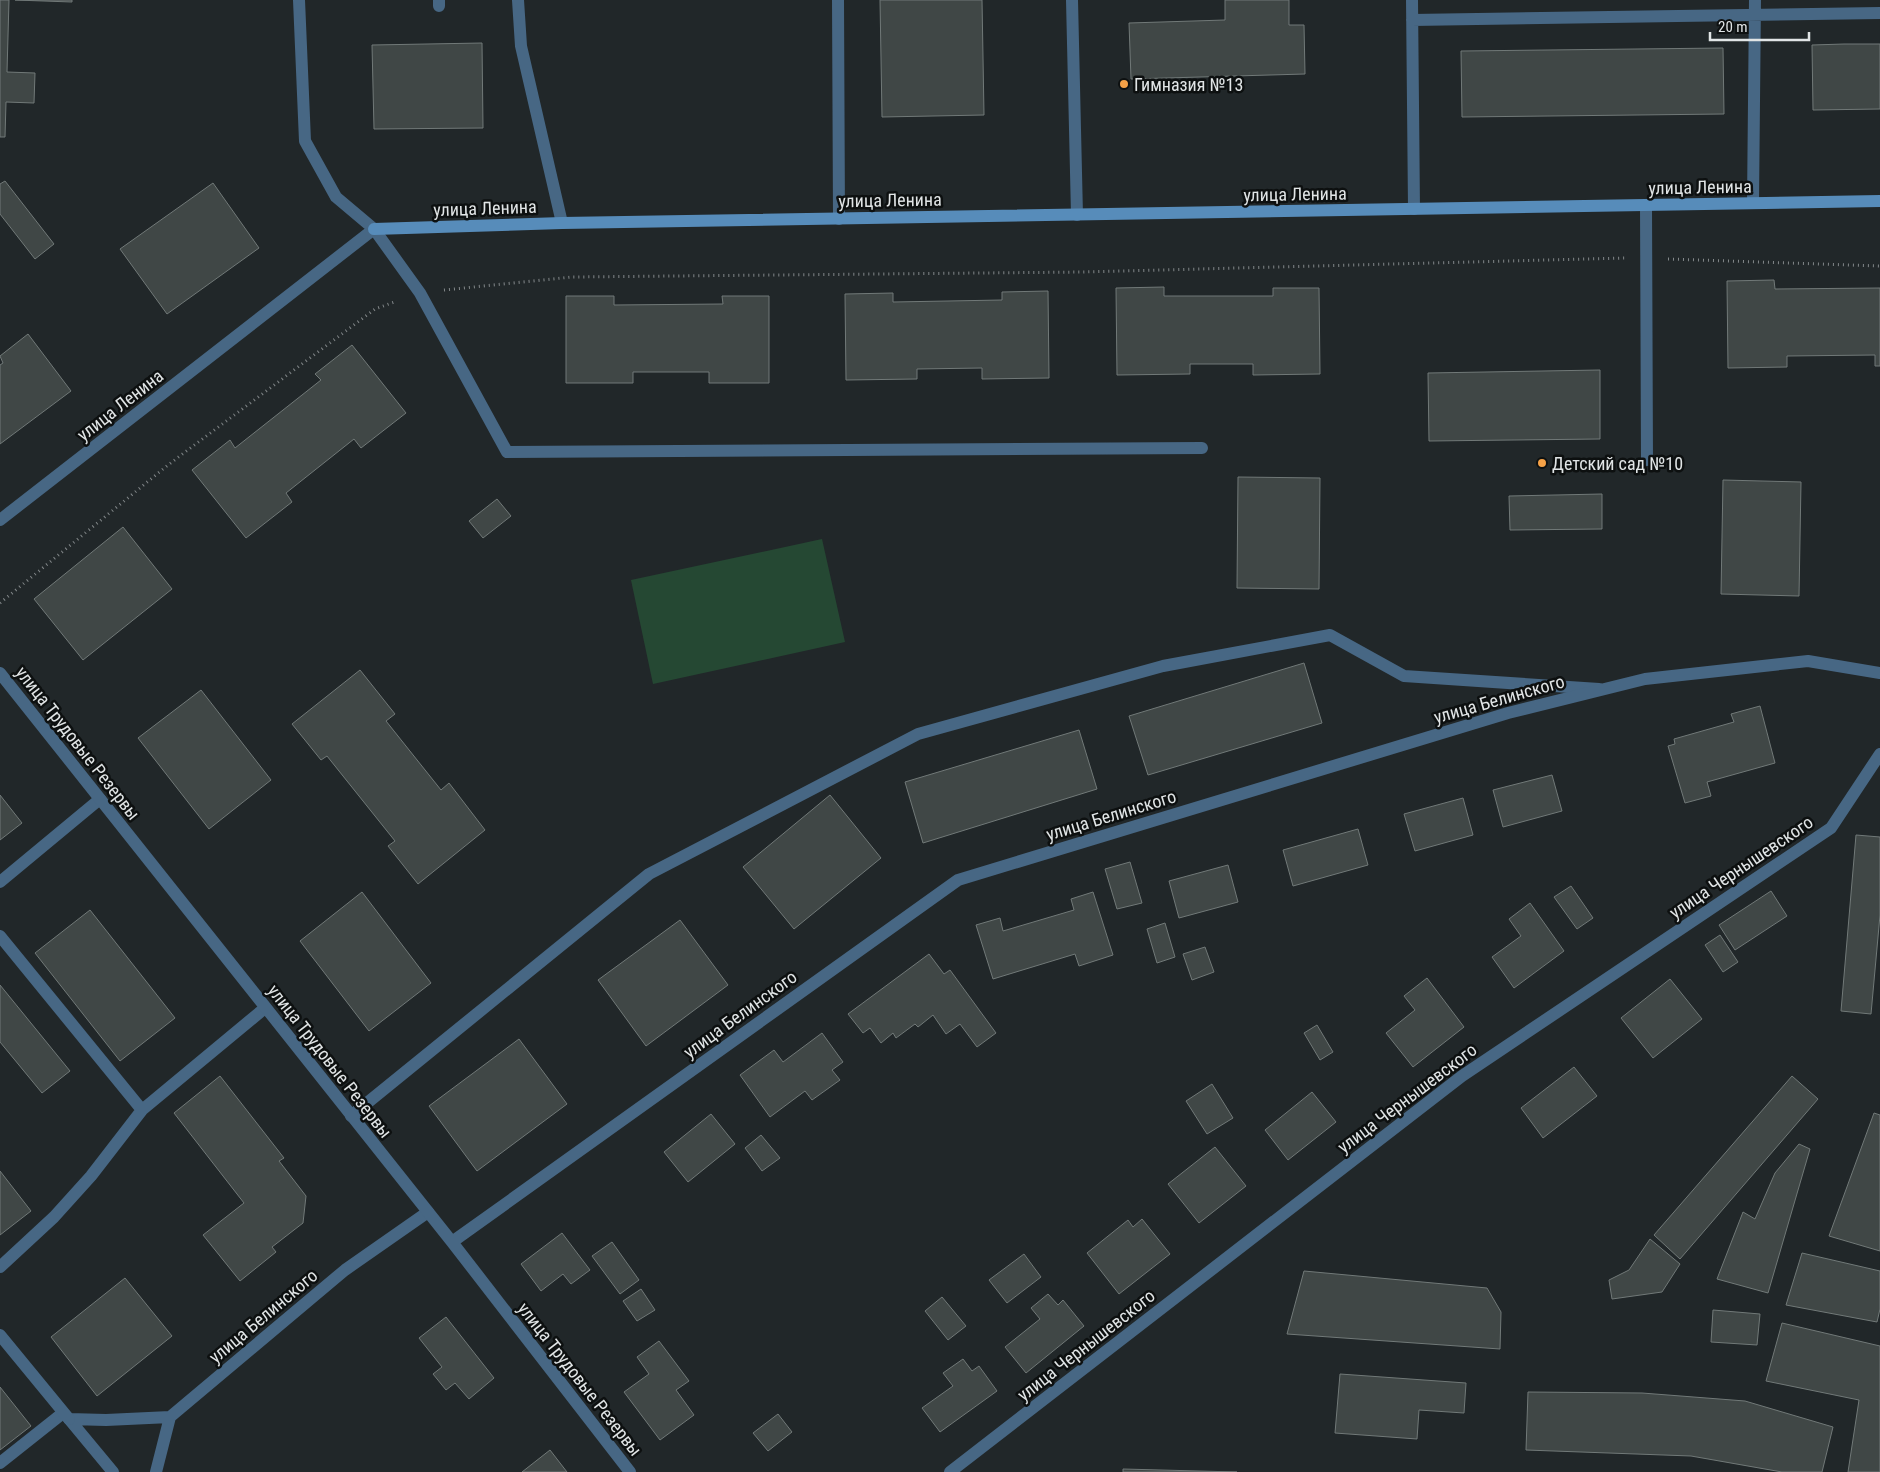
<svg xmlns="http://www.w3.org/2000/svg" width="1880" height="1472" font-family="'Roboto Condensed',sans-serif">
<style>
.green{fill:#254833}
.building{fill:#404746;stroke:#717978}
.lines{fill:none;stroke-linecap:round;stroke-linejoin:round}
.path{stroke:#83888a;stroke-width:3;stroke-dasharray:1 4;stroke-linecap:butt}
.lane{stroke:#476784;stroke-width:12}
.street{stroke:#476784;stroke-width:12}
.secondary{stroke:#578cba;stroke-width:12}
.poi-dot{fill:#f6a247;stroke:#0d1010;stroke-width:2}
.labels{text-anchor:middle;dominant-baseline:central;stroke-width:5;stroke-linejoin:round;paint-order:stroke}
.poi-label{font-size:18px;fill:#e1e5e6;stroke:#0d1010;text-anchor:start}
.street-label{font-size:18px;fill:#e1e5e6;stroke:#0d1010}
</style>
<rect width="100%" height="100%" fill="#212729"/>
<path class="green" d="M822 539 845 642 653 684 631 580Z"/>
<path class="building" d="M0 0H9L7 72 35 73 34 103 6 102 5 137H0Z
M15 0H72V2Z
M880 0H982L984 115 882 117Z
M1225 0H1289V25H1304L1305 74 1131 79 1129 23 1225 20Z
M482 43 483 128 374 129 372 45Z
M1844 44H1880V109L1813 110 1812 45Z
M1723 48 1724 114 1462 117 1461 51Z
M5 181 54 244 35 259 0 214V184Z
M213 183 259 248 167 314 120 249Z
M1774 280 1775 289 1880 288V366H1875V355L1787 356V367L1728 368 1727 281Z
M1164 287V296H1273V288H1319L1320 374 1253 375V364H1190V374L1117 375 1116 288Z
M1048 291 1049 378 982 379V368L917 369V379L846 380 845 294 893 293V302L1002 300V292Z
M566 296H614V305L723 304 722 296H769V383H709V372H633V383H566Z
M28 334 71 391 0 444V365L3 363 0 356Z
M352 345 406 413 361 448 354 439 286 493 292 502 246 538 192 470 230 440 235 448 321 380 315 374Z
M1600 370V439L1429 441 1428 373Z
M1238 477 1320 478 1319 589 1237 588Z
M1723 480 1801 482 1799 596 1721 594Z
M1602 494V529L1510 530 1509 496Z
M497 499 511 516 483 538 469 521Z
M123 527 172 589 83 660 34 599Z
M1304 663 1322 723 1148 775 1129 716Z
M360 670 395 714 386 721 441 790 449 783 485 830 418 884 388 846 395 841 327 756 321 760 292 724Z
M201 690 271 780 209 829 138 738Z
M1760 706 1775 763 1707 782 1711 796 1685 803 1668 746 1675 744 1674 739 1734 722 1731 714Z
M1079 730 1097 789 923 843 905 782Z
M1552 775 1562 811 1503 827 1493 790Z
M0 795 22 823 0 840Z
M830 795 881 858 794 929 743 867Z
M1463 798 1473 835 1415 851 1404 814Z
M1358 829 1368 865 1293 886 1283 850Z
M1856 835 1880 837V915L1871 1014 1841 1011Z
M1130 862 1142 903 1117 909 1105 869Z
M1228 865 1238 902 1179 918 1169 881Z
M1571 886 1593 918 1577 929 1554 897Z
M1771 891 1787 916 1735 950 1719 925Z
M362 892 431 983 369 1031 300 941Z
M1093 892 1113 955 1079 966 1075 954 993 979 976 925 1000 918 1003 931 1074 910 1071 899Z
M1530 903 1564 951 1514 988 1492 957 1521 936 1509 919Z
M90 910 175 1018 120 1061 35 953Z
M680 920 728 985 646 1046 598 980Z
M1165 923 1175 957 1157 963 1147 929Z
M1720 935 1738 962 1723 972 1705 945Z
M1205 947 1214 972 1192 980 1183 954Z
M929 954 944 974 950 970 996 1033 977 1047 960 1024 946 1034 933 1015 918 1027 915 1024 896 1038 893 1033 881 1043 870 1028 863 1033 848 1014Z
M1427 978 1464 1027 1413 1067 1386 1033 1415 1010 1404 996Z
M1670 979 1702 1019 1653 1058 1621 1018Z
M0 985 70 1071 42 1093 0 1042Z
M1317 1025 1333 1052 1320 1060 1304 1033Z
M822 1033 843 1062 832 1070 840 1080 812 1100 805 1091 770 1117 740 1075 774 1050 783 1062Z
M519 1039 567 1104 477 1171 429 1106Z
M1574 1067 1597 1096 1543 1138 1521 1108Z
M220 1076 284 1158 279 1161 306 1196 303 1223 272 1247 276 1252 240 1281 203 1235 244 1203 174 1113Z
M1792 1076 1818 1099 1680 1259 1654 1235Z
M1212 1084 1233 1118 1207 1134 1186 1101Z
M1312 1092 1336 1122 1288 1160 1265 1130Z
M1874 1113 1880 1115V1251L1829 1236Z
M711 1114 735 1144 688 1182 664 1152Z
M761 1135 780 1158 762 1171 745 1148Z
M1799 1144 1810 1149 1768 1293 1717 1279 1743 1212 1755 1219 1775 1173Z
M1215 1147 1246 1186 1199 1223 1168 1184Z
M0 1171 31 1211 0 1235Z
M1142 1219 1170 1254 1119 1294 1087 1253 1128 1220 1133 1227Z
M562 1233 590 1270 571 1284 563 1274 541 1291 521 1264Z
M1650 1239 1680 1264 1662 1292 1612 1299 1609 1280 1629 1270Z
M612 1242 639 1280 620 1294 592 1256Z
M1802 1253 1880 1271V1309L1877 1322 1786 1305Z
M1024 1254 1041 1277 1007 1303 989 1280Z
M1304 1271 1487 1288 1501 1312 1500 1349 1287 1334Z
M125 1278 172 1336 97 1396 51 1337Z
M641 1289 655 1310 637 1321 623 1301Z
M1048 1294 1058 1305 1063 1300 1084 1326 1026 1373 1005 1347 1040 1319 1031 1308Z
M942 1297 966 1326 948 1340 925 1311Z
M1713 1310 1760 1314 1757 1345 1711 1342Z
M446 1317 494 1378 469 1399 455 1383 446 1390 433 1374 442 1367 419 1338Z
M1782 1323 1880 1346V1472H1848L1859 1400 1766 1381Z
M659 1341 689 1381 676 1390 694 1415 660 1440 624 1392 649 1374 637 1357Z
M963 1359 972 1371 979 1366 997 1391 940 1432 922 1408 953 1386 943 1373Z
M1340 1374 1466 1383 1464 1413 1419 1410 1417 1439 1335 1433Z
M0 1387 31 1426 0 1450Z
M1528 1392 1642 1393 1745 1401 1833 1427 1822 1472H1782L1691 1456 1526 1450Z
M778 1414 792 1432 768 1451 753 1433Z
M550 1450 567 1472H522Z
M1123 1469 1237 1472H1123Z"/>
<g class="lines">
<path class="path" d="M1668 259 1880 266
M444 290 572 277 1083 272 1625 258
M0 603 168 465 375 309 397 301"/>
<path class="lane" d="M439 0V6
M518 0 521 46 562 223
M838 0 839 219
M1072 0 1077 215
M1412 0 1414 209
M1412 20 1880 13
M1753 203 1755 0
M1646 205 1647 460
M374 229 420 293 507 452 1202 448
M0 882 100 799
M0 936 142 1110
M351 1116 649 874 918 734 1163 666 1330 635 1404 676 1599 689
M0 1267 54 1217 91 1176 142 1110 265 1008
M69 1419 106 1420 170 1417
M69 1419 113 1472
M0 1463 63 1413
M156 1472 170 1417 345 1270 428 1212"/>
<path class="street" d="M0 520 374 229 336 197 305 141 299 0
M0 673 452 1242 630 1472
M452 1242 958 880 1508 713 1645 679 1808 661 1880 673
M0 1335 69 1419
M950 1472 1462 1076 1831 828 1880 754"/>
<path class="secondary" d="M374 229 562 223 1880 201"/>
</g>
<g class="poi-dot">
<circle cx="1124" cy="84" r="5"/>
<circle cx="1542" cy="463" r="5"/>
</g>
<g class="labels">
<g class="poi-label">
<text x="1134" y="84">Гимназия №13</text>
<text x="1552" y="463">Детский сад №10</text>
</g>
<g class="street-label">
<text transform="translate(1700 187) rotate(-1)">улица Ленина</text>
<text transform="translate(1295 194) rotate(-1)">улица Ленина</text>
<text transform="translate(890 200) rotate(-1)">улица Ленина</text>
<text transform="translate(485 208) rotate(-2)">улица Ленина</text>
<text transform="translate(120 405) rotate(-38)">улица Ленина</text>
<text transform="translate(1499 699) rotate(-16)">улица Белинского</text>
<text transform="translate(78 743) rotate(52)">улица Трудовые Резервы</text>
<text transform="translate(1111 815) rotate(-17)">улица Белинского</text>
<text transform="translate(1741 867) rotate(-34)">улица Чернышевского</text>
<text transform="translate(740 1014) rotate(-36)">улица Белинского</text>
<text transform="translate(330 1061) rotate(52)">улица Трудовые Резервы</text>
<text transform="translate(1407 1098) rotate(-37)">улица Чернышевского</text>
<text transform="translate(263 1316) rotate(-40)">улица Белинского</text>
<text transform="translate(1086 1345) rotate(-38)">улица Чернышевского</text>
<text transform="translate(580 1379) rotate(52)">улица Трудовые Резервы</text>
</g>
</g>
<path d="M1710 32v8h99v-8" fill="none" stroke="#e1e5e6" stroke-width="2.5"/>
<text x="1718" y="32" font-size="15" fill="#e1e5e6" stroke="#0d1010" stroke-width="4" paint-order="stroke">20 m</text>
</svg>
